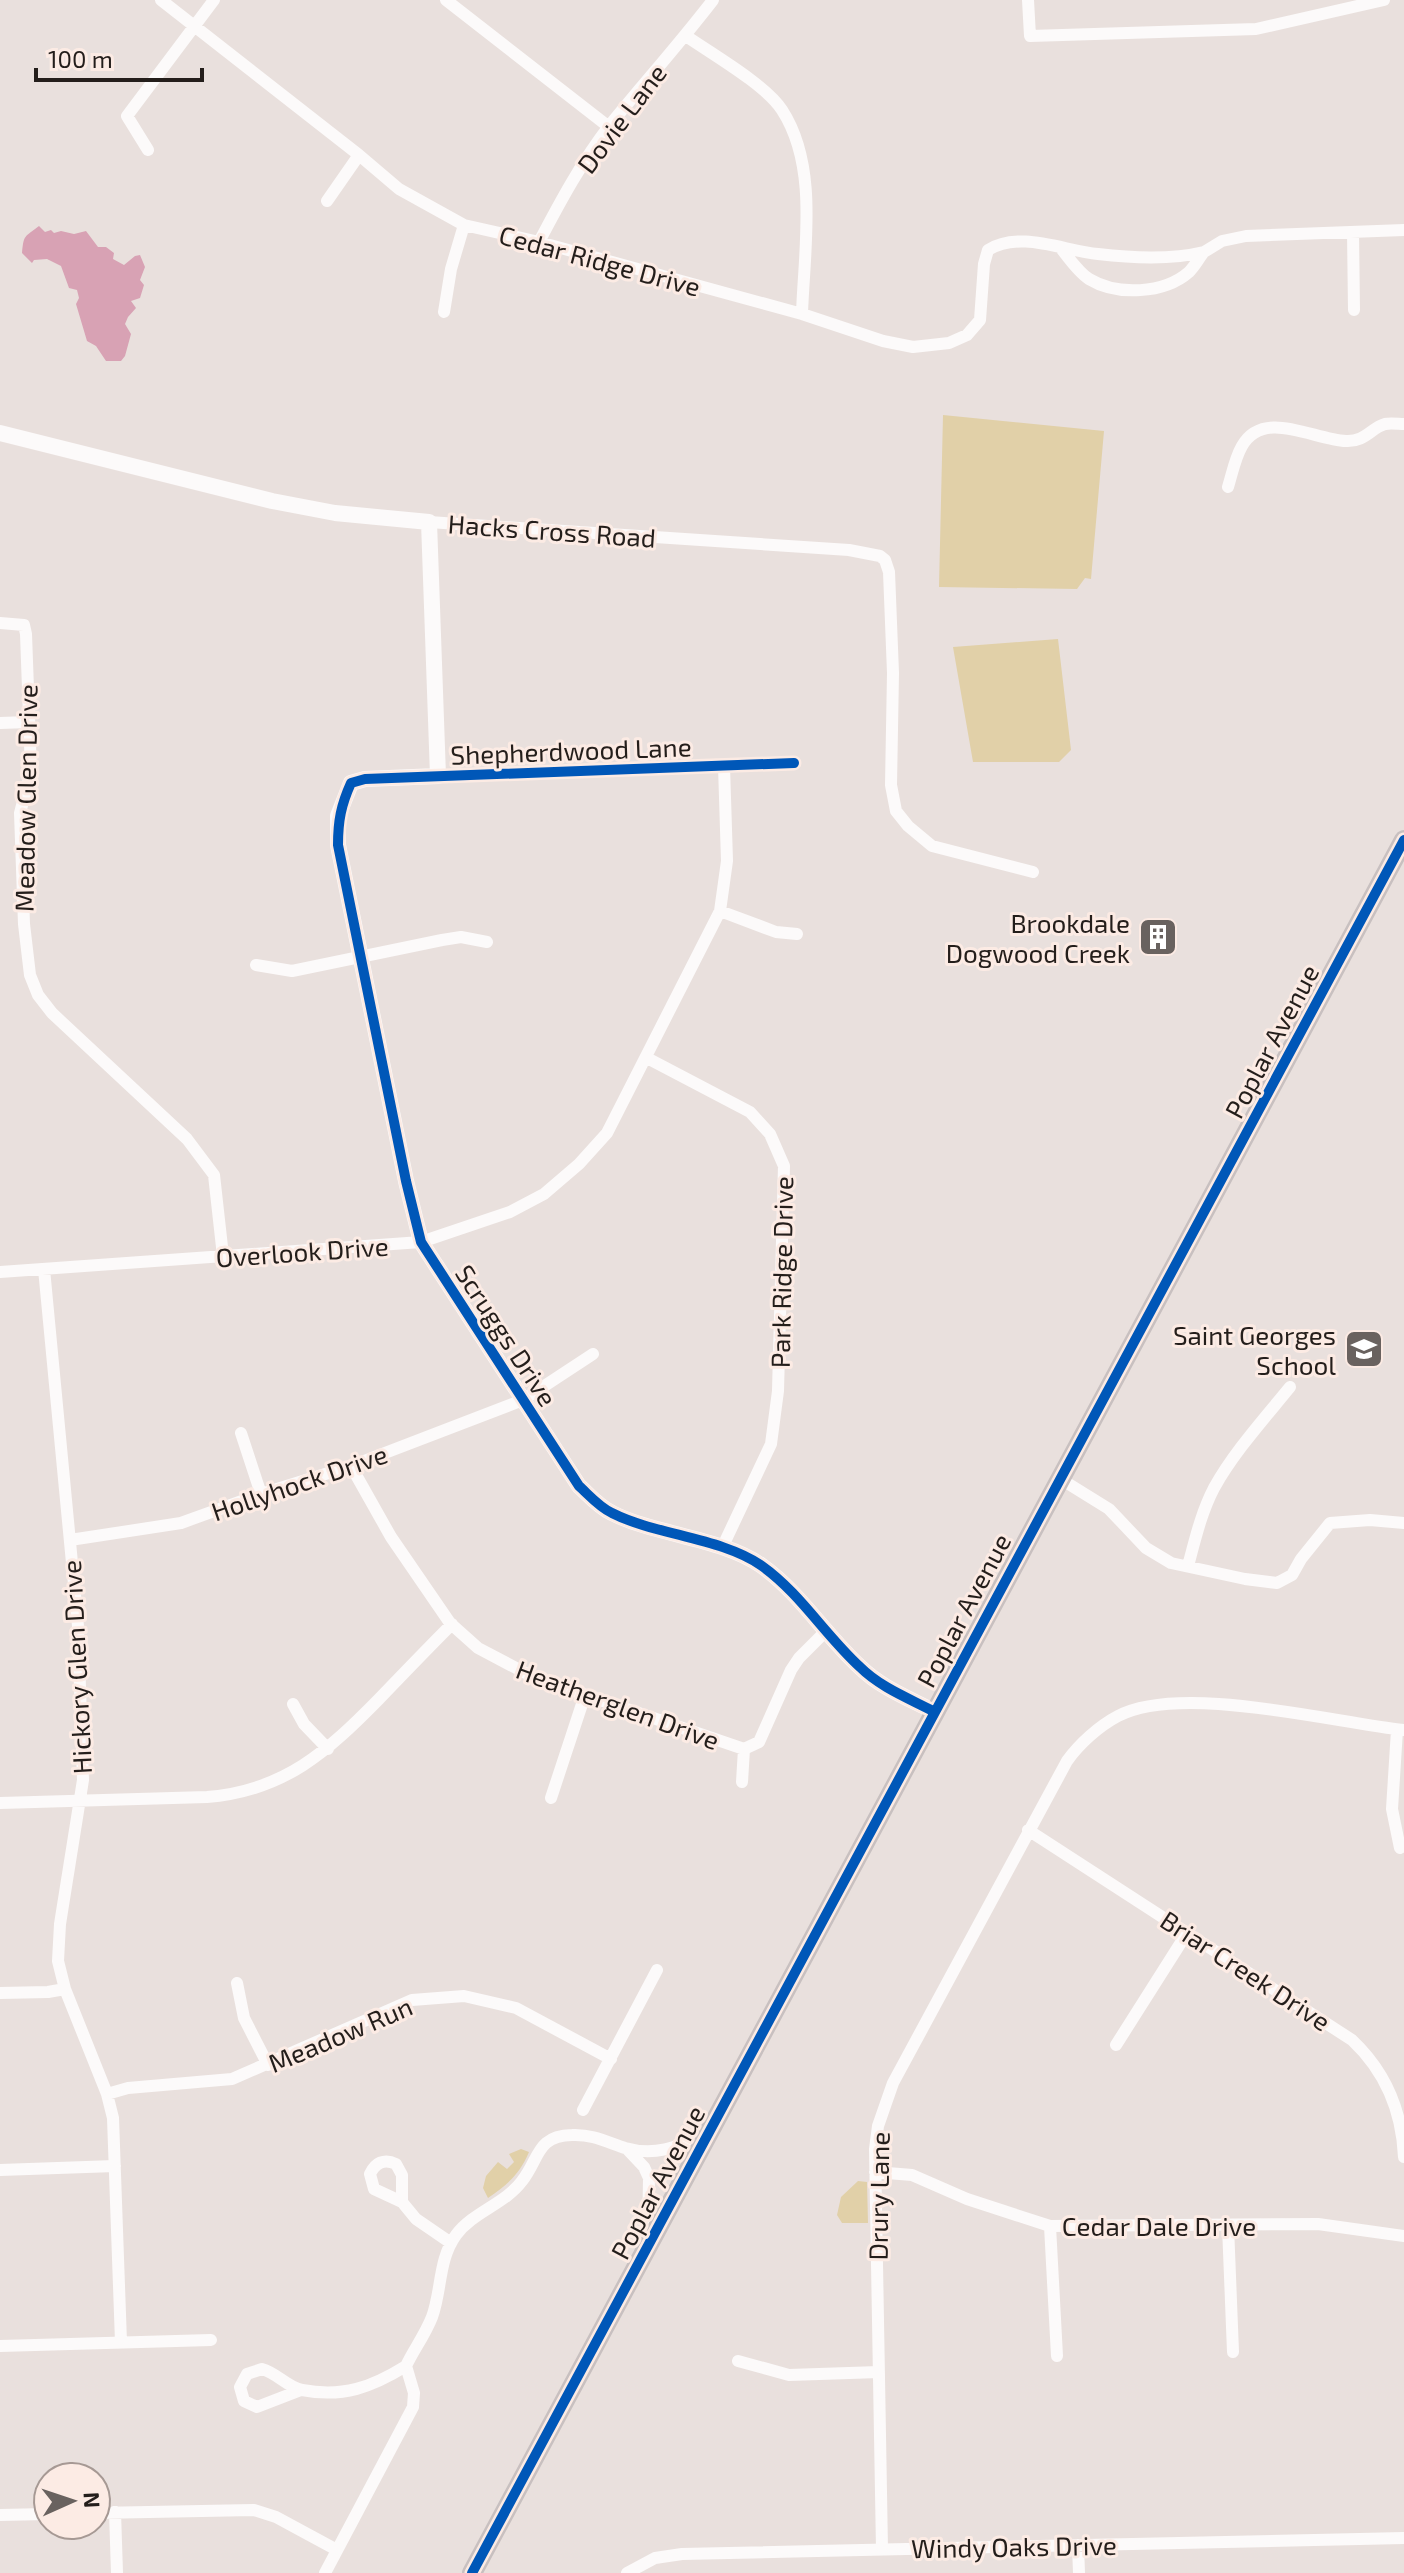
<svg xmlns="http://www.w3.org/2000/svg" width="1404" height="2573" font-family="'Exo 2',sans-serif">
<style>
.green{fill:#e1d0a8}
.water{fill:#d8a2b4}
.lines{fill:none;stroke-linecap:round;stroke-linejoin:round}
.minor{stroke:#fcfafa;stroke-width:12}
.tertiary{stroke:#fcfafa;stroke-width:16}
.primary{stroke:#c8c0c0;stroke-width:20}
.cycleway-casing{stroke:#fcebe4;stroke-width:15}
.cycleway{stroke:#0057b8;stroke-width:10}
.labels{text-anchor:middle;dominant-baseline:central;stroke-width:6;stroke-linejoin:round;paint-order:stroke}
.street-label{font-size:26px;fill:#241e1b;stroke:#fcebe4}
.poi-label{font-size:26px;fill:#241e1b;stroke:#fcebe4;text-anchor:end}
</style>
<rect width="100%" height="100%" fill="#e9e0dd"/>
<path class="green" d="M943 415 1104 431 1091 579 1085 578 1077 589 939 587Z
M1058 639 1071 750 1059 762H973L953 647Z
M521 2149 529 2152C520 2174 507 2185 488 2198L483 2188 486 2176 498 2162 507 2169 514 2162 509 2154Z
M858 2181 867 2182 868 2223H842L837 2215 841 2197Z"/>
<path class="water" d="M39 226 45 232 51 230 54 233 61 231 74 234 86 231 98 247H106L114 253 113 259 124 265 135 256 140 255 145 267 140 280 144 285 140 298 131 301 136 308 128 317 125 324 131 334 125 356 121 361H106L96 346 87 341 76 304 79 298 77 290 69 288 61 266 47 259 34 260 32 263 22 253C24 234 24 238 39 226Z"/>
<g class="lines">
<path class="minor" d="M161 0 359 155 399 189 464 225 539 242 802 314 883 341 913 347 949 343 967 335 980 320 984 264 988 250C1020 230 1064 251 1098 254 1132 258 1171 260 1204 252 1199 258 1195 266 1189 272 1164 294 1117 296 1089 279 1078 272 1068 257 1060 247
M446 0 609 127
M1028 0 1030 36 1256 29 1384 0
M686 36C712 54 766 85 782 110 819 167 804 249 802 314
M148 150 127 116 214 0
M327 201 359 155
M1353 232 1354 310
M539 242C560 202 582 161 610 125 644 83 680 43 713 0
M1204 252 1222 241 1246 236 1404 230
M444 312 451 269 464 225
M1228 487C1232 474 1235 458 1242 446 1264 408 1314 440 1346 441 1365 442 1371 428 1385 424 1390 423 1399 424 1404 424
M429 522 849 550 880 556 885 560 889 572 893 673 891 785 896 811 908 826 932 846 1033 872
M0 623 24 625 26 634 31 771 20 813 24 924 30 975 38 995 52 1013 187 1139 214 1175 223 1256
M0 723 29 722
M438 776 794 763
M720 911 776 932 797 934
M256 965 292 971 442 940 461 937 487 942
M647 1058 750 1112 770 1134 784 1166 778 1391 771 1444 722 1548
M44 1269 78 1626 83 1780 60 1924 58 1961 65 1989 107 2094 113 2118 121 2342
M0 1272 421 1242 510 1212 544 1194 579 1164 607 1133 720 911 727 861 724 766
M241 1433 261 1494
M351 1466 391 1537 450 1623 478 1648 533 1677 744 1749
M1059 1478 1109 1509 1146 1548 1171 1563 1245 1579 1277 1583 1292 1575 1301 1559 1330 1523 1370 1520 1404 1523
M70 1540 181 1523 261 1494 351 1466 523 1400 593 1354
M1188 1566C1195 1540 1201 1513 1214 1488 1234 1452 1264 1419 1290 1387
M293 1704 304 1724 328 1749
M1397 1730 1392 1809 1400 1848
M742 1782 744 1749 759 1742 791 1670 799 1658 825 1632
M551 1798 585 1695
M0 1803 207 1797C284 1791 327 1752 379 1699 403 1674 427 1649 452 1624
M1028 1830 1352 2040C1386 2072 1402 2111 1404 2157
M237 1983 244 2018 268 2065
M0 1993 48 1992 65 1989
M1116 2045 1187 1933
M107 2094 128 2088 232 2079 412 2000 464 1996 516 2008 611 2059
M583 2110 657 1970
M627 2149 644 2167 649 2178 648 2238
M0 2170 115 2166
M875 2172 912 2175 967 2199 1050 2226 1318 2224 1404 2236
M402 2202 374 2189 370 2174C375 2163 384 2158 396 2164L402 2175V2202L416 2219 451 2243
M1050 2226 1057 2356
M1228 2226 1233 2352
M0 2346 211 2340
M738 2361 789 2375 879 2372
M301 2390 257 2407 244 2401 240 2387 247 2374 262 2369C277 2373 287 2387 302 2390 343 2398 372 2387 406 2366
M115 2512 117 2573
M96 2513 254 2510 276 2517 337 2550
M0 2515 48 2514
M1078 2545 1079 2573
M882 2549 875 2149 878 2126 893 2083 1067 1761C1079 1744 1099 1726 1118 1716 1181 1683 1331 1722 1404 1730
M325 2573 413 2407 414 2393 406 2366C414 2349 425 2335 432 2317 442 2290 438 2260 456 2235 473 2212 505 2204 522 2181 540 2158 536 2136 572 2135 592 2134 607 2142 625 2148 656 2157 679 2146 708 2134
M627 2573 655 2558 682 2554 1404 2538"/>
<path class="tertiary" d="M0 433 272 501 335 513 429 522 438 776 365 779 351 783 338 816V845L406 1181 421 1242 579 1486C589 1495 599 1507 612 1513 655 1535 723 1538 762 1566 800 1593 825 1635 860 1667 880 1687 908 1698 933 1711"/>
<path class="primary" d="M472 2573 1404 840"/>
<g class="cycleway-casing">
<path id="cycleway" d="M794 763 365 779 351 783C341 805 338 821 338 845L406 1181 421 1242 579 1486C589 1495 599 1507 612 1513 655 1535 723 1538 762 1566 800 1593 825 1635 860 1667 880 1687 908 1698 933 1711
M472 2573 1404 840"/>
</g>
<use href="#cycleway" class="cycleway"/>
</g>
<defs>
<g id="building-square" transform="scale(2)"><rect x="-9" y="-9" width="18" height="18" rx="4" fill="#69625f" stroke="#fcebe4"/><path d="M-4-6H4V6H1V3H-1V6H-4ZM-2.5-4.3h1.7v1.8h-1.7ZM.8-4.3h1.7v1.8H.8ZM-2.5-1h1.7V.8h-1.7ZM.8-1h1.7V.8H.8Z" fill="#fff"/></g>
<g id="school-square" transform="scale(2)"><rect x="-9" y="-9" width="18" height="18" rx="4" fill="#69625f" stroke="#fcebe4"/><path d="M0-5L7-2L0 1L-7-2ZM-4 1L0 2.5L4 1V4Q0 6-4 4Z" fill="#fff"/></g>
</defs>
<g fill-rule="evenodd">
<use href="#building-square" x="1158" y="937"/>
<use href="#school-square" x="1364" y="1349"/>
</g>
<g class="labels">
<g class="street-label">
<text transform="translate(621 118) rotate(-53)">Dovie Lane</text>
<text transform="translate(600 260) rotate(15)">Cedar Ridge Drive</text>
<text transform="translate(552 530) rotate(4)">Hacks Cross Road</text>
<text transform="translate(571 750) rotate(-2)">Shepherdwood Lane</text>
<text transform="translate(25 798) rotate(-89)">Meadow Glen Drive</text>
<text transform="translate(1271 1041) rotate(-62)">Poplar Avenue</text>
<text transform="translate(302 1251) rotate(-4)">Overlook Drive</text>
<text transform="translate(781 1272) rotate(-89)">Park Ridge Drive</text>
<text transform="translate(507 1335) rotate(57)">Scruggs Drive</text>
<text transform="translate(299 1482) rotate(-19)">Hollyhock Drive</text>
<text transform="translate(963 1610) rotate(-62)">Poplar Avenue</text>
<text transform="translate(76 1667) rotate(-93)">Hickory Glen Drive</text>
<text transform="translate(618 1704) rotate(20)">Heatherglen Drive</text>
<text transform="translate(1246 1970) rotate(33)">Briar Creek Drive</text>
<text transform="translate(340 2034) rotate(-23)">Meadow Run</text>
<text transform="translate(657 2182) rotate(-62)">Poplar Avenue</text>
<text transform="translate(878 2196) rotate(-89)">Drury Lane</text>
<text x="1159" y="2225">Cedar Dale Drive</text>
<text transform="translate(1014 2546) rotate(-1)">Windy Oaks Drive</text>
</g>
<g class="poi-label">
<text x="1130" y="922">Brookdale<tspan x="1130" dy="30">Dogwood Creek</tspan></text>
<text x="1336" y="1334">Saint Georges<tspan x="1336" dy="30">School</tspan></text>
</g>
</g>
<g transform="translate(72 2501) rotate(87)"><circle r="38" fill="#fcebe4" stroke="#a69994" stroke-width="2"/>
<path d="M0-6L14 30L0 20L-14 30Z" fill="#69625f"/>
<text y="-12" font-size="22" font-weight="bold" text-anchor="middle" fill="#241e1b">N</text>
</g>
<path d="M36 68v12h166v-12" fill="none" stroke="#241e1b" stroke-width="4"/>
<text x="48" y="68" font-size="24" fill="#241e1b" stroke="#fcebe4" stroke-width="6" paint-order="stroke">100 m</text>
</svg>
